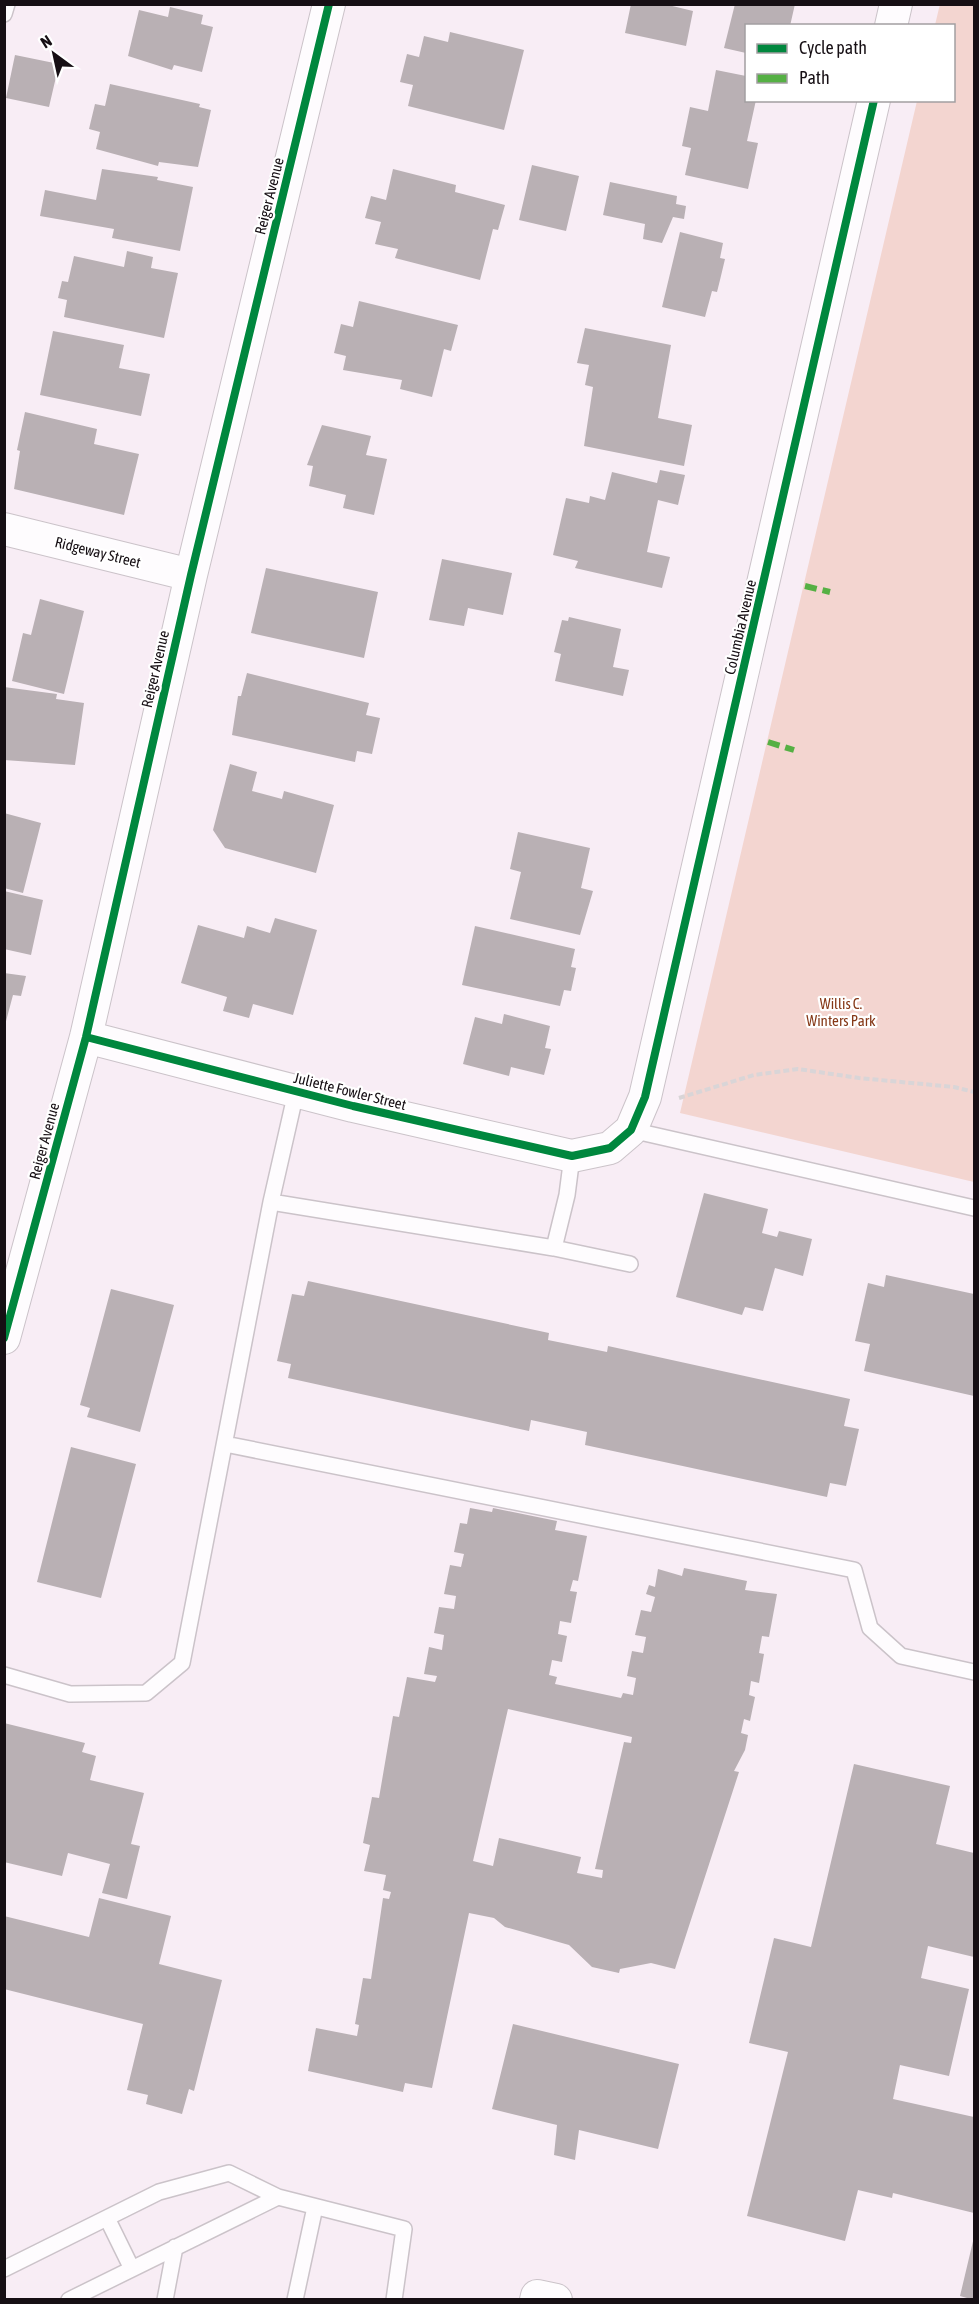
<svg xmlns="http://www.w3.org/2000/svg" width="979" height="2304" font-family="'Asap Condensed',sans-serif">
<style>
.green{fill:#f3d5d0}
.building{fill:#b9b0b4;fill-rule:evenodd}
.lines{fill:none;stroke-linecap:round;stroke-linejoin:round}
.lane-casing{stroke:#cbc3c9;stroke-width:18}
.street-casing{stroke:#cbc3c9;stroke-width:34}
.path{stroke:#d9d5d7;stroke-width:4;stroke-dasharray:6 3;stroke-linecap:butt}
.lane{stroke:#fefcfe;stroke-width:15}
.street{stroke:#fefcfe;stroke-width:32}
.quiet{stroke:#55b044;stroke-width:6;stroke-dasharray:12 6;stroke-linecap:butt}
.cycleway-casing{stroke:#fff;stroke-width:11}
.cycleway{stroke:#00873e;stroke-width:8}
.labels{text-anchor:middle;dominant-baseline:central;stroke-width:4.5;stroke-linejoin:round;paint-order:stroke}
.street-label{font-size:15px;fill:#160f14;stroke:#fff}
.park-label{font-size:15px;fill:#853817;stroke:#fff}
</style>
<rect width="100%" height="100%" fill="#f8edf5"/>
<path class="green" d="M940 4 974 5V1182L680 1113 917 101 954 100V26L935 25Z"/>
<path class="building" d="M631 4H664L693 11 686 46 625 33Z
M735 4H795L790 26H746V53L724 48Z
M170 7 203 15 201 24 213 27 202 72 174 65 172 70 128 56 139 10 168 17Z
M450 32 524 50 504 130 408 106 413 85 400 82 407 54 419 57 424 36 448 42Z
M15 55 59 64 49 107 6 98Z
M716 70 746 76V100H756L747 141 758 143 748 189 685 175 691 148 682 146 690 107 708 111Z
M110 84 200 104 199 107 211 110 198 167 159 162 158 166 96 149 100 132 89 129 95 104 105 106Z
M532 165 579 176 566 231 519 220Z
M102 169 158 177 157 180 193 187 180 251 112 238 114 229 40 216 45 190 96 200Z
M393 169 456 185 455 192 505 205 498 230 493 229 480 280 395 258 398 249 375 244 381 222 365 218 371 196 386 200Z
M610 182 677 196 676 204 686 206 684 219 673 217 662 243 643 239 645 224 603 215Z
M680 232 723 243 720 258 725 259 720 280 717 292 712 291 705 317 662 307Z
M127 251 153 257 151 268 178 273 164 338 64 317 67 300 58 298 62 281 68 282 74 256 124 267Z
M359 301 458 325 451 351 444 349 432 397 400 389 402 380 343 370 346 356 334 353 341 324 353 327Z
M585 328 671 345 658 418 692 425 684 466 584 446 593 387 585 385 589 365 577 363Z
M53 331 124 345 119 368 150 374 141 416 40 395Z
M25 412 97 429 94 444 139 454 124 515 14 489 20 451 17 450Z
M322 425 371 436 366 455 387 459 374 515 343 508 346 495 309 486 313 466 307 465Z
M660 470 685 475 678 505 658 500 647 552 670 557 662 588 575 568 578 561 553 555 566 498 589 503 590 496 605 500 612 472 657 483Z
M442 559 512 573 503 615 468 608 464 626 429 620Z
M266 568 378 592 364 658 251 633Z
M40 599 84 611 64 694 12 681 23 633 31 635Z
M569 617 621 629 613 667 629 670 623 696 555 681 561 654 554 652 562 620 568 621Z
M247 673 369 703 366 715 380 718 372 754 357 751 355 762 232 735 238 696H241Z
M4 687 57 694 56 699 84 703 75 765 4 760Z
M230 764 257 772 252 791 282 799 284 791 334 805 316 873 225 848 213 830Z
M4 813 41 823 23 893 4 888Z
M518 832 590 848 581 888 593 891 580 935 510 919 521 872 510 869Z
M4 891 43 900 31 955 4 949Z
M275 918 317 930 293 1015 253 1004 249 1018 223 1011 227 997 181 983 198 925 244 938 247 926 270 933Z
M475 926 575 949 571 967 576 968 571 991 564 990 560 1006 462 985Z
M4 973 26 976 21 996 13 995 5 1025Z
M504 1014 550 1026 545 1048 551 1049 544 1075 511 1067 509 1076 463 1064 475 1017 502 1024Z
M704 1193 768 1209 762 1233 777 1237 779 1231 812 1239 803 1276 775 1268 763 1311 745 1307 742 1315 676 1297Z
M886 1275 974 1294V1396L864 1371 870 1344 855 1341 868 1283 884 1287Z
M308 1281 549 1333 548 1340 607 1352 608 1346 850 1399 844 1426 859 1429 846 1486 830 1483 827 1497 585 1445 587 1432 531 1420 529 1431 288 1378 291 1364 277 1361 292 1294 304 1296Z
M111 1289 174 1305 140 1432 87 1417 90 1408 80 1405Z
M71 1447 136 1464 101 1598 37 1582Z
M470 1508 492 1512 493 1508 557 1521 555 1530 587 1536 578 1581 573 1580 570 1591 577 1592 571 1623 560 1621 558 1634 567 1636 562 1662 552 1660 549 1675 557 1677 555 1684 621 1698 623 1693 633 1695 636 1678 627 1676 632 1651 643 1653 646 1637 635 1635 641 1610 651 1612 655 1597 646 1594 649 1585 655 1587 658 1569 682 1576 684 1568 747 1581 745 1590 777 1594 769 1637 762 1636 759 1653 764 1654 759 1683 751 1681 749 1695 755 1697 750 1721 744 1719 741 1733 748 1735 745 1750 734 1771 739 1772 675 1969 651 1963 620 1969 619 1973 592 1967 569 1945 505 1927 494 1918 469 1913 432 2088 405 2083 403 2092 308 2071 316 2028 357 2036 359 2025 355 2024 363 1978 371 1979 383 1898 389 1899 391 1892 383 1890 386 1875 364 1871 370 1845 363 1843 372 1797 379 1798 393 1716 399 1717 407 1677 435 1682 437 1676 424 1674 429 1647 442 1650 444 1635 434 1633 439 1607 454 1609 456 1596 444 1594 450 1565 461 1567 464 1554 454 1552 460 1523 467 1524ZM508 1709 632 1737 631 1743 624 1742 595 1869 603 1870 602 1878 577 1873 581 1857 499 1838 493 1866 473 1861Z
M4 1723 85 1743 82 1752 96 1756 90 1780 144 1793 131 1844 140 1846 127 1899 102 1893 110 1864 68 1853 62 1876 4 1862Z
M854 1764 950 1786 936 1844 974 1853V1957L928 1946 921 1978 969 1989 949 2076 900 2065 893 2099 974 2117V2213L893 2193 892 2198 858 2190 845 2241 747 2216 788 2052 749 2043 774 1938 811 1947Z
M99 1898 171 1916 159 1964 222 1980 194 2091 189 2089 182 2114 146 2104 148 2095 127 2090 143 2024 4 1989V1916L89 1937Z
M513 2024 679 2064 658 2149 579 2130 575 2160 554 2155 557 2125 492 2109Z
M974 2237V2300L960 2296Z"/>
<g class="lines">
<g class="lane-casing">
<path id="lane" d="M4 14 7 4
M296 1092 271 1202 554 1248 567 1195 572 1156
M631 1130 974 1208
M554 1248 630 1264
M225 1444 854 1570 870 1628 901 1656 974 1672
M4 1675 70 1694 146 1693 182 1663 271 1202
M107 2218 132 2269
M4 2269 159 2192 229 2173 278 2197 404 2229 394 2300
M69 2300 278 2197
M165 2300 175 2247
M295 2300 315 2207"/>
</g>
<g class="street-casing">
<path id="street" d="M891 26 896 4
M4 529 191 575
M86 1037 353 1106 572 1156 610 1148 631 1130 645 1097 874 100
M4 1338 86 1037 191 575 329 4
M536 2300 537 2296 556 2300"/>
</g>
<path class="path" d="M679 1098 754 1075 798 1069 859 1078 954 1087 974 1092"/>
<use href="#lane" class="lane"/>
<use href="#street" class="street"/>
<path class="quiet" d="M805 586 830 592
M768 742 794 750"/>
<g class="cycleway-casing">
<path id="cycleway" d="M86 1037 353 1106 572 1156 610 1148 631 1130 645 1097 874 100
M4 1338 86 1037 191 575 329 4"/>
</g>
<use href="#cycleway" class="cycleway"/>
</g>
<g class="labels">
<g class="street-label">
<text transform="translate(269 196) rotate(-76)">Reiger Avenue</text>
<text transform="translate(98 552) rotate(14)">Ridgeway Street</text>
<text transform="translate(740 627) rotate(-77)">Columbia Avenue</text>
<text transform="translate(155 669) rotate(-77)">Reiger Avenue</text>
<text transform="translate(350 1091) rotate(14)">Juliette Fowler Street</text>
<text transform="translate(44 1141) rotate(-75)">Reiger Avenue</text>
</g>
<g class="park-label">
<text x="841" y="1003">Willis C.<tspan x="841" dy="17">Winters Park</tspan></text>
</g>
</g>
<rect width="979" height="2304" fill="none" stroke="#160f14" stroke-width="12"/>
<rect x="745" y="24" width="210" height="78" fill="#ffffff" stroke="#a29fa1" stroke-width="1.5"/>
<rect x="757" y="44" width="30" height="9" fill="#00873e" stroke="#a29fa1" stroke-width="1.5"/>
<text x="799" y="54" font-size="18" fill="#160f14">Cycle path</text>
<rect x="757" y="74" width="30" height="9" fill="#55b044" stroke="#a29fa1" stroke-width="1.5"/>
<text x="799" y="84" font-size="18" fill="#160f14">Path</text>
<g transform="translate(54 54) rotate(327)" stroke="#ffffff" stroke-width="4.5" paint-order="stroke">
<path d="M0-4.5L10 22L0 15L-10 22Z" fill="#160f14"/>
<text y="-9" font-size="16" font-weight="bold" text-anchor="middle" fill="#160f14">N</text>
</g>
</svg>
